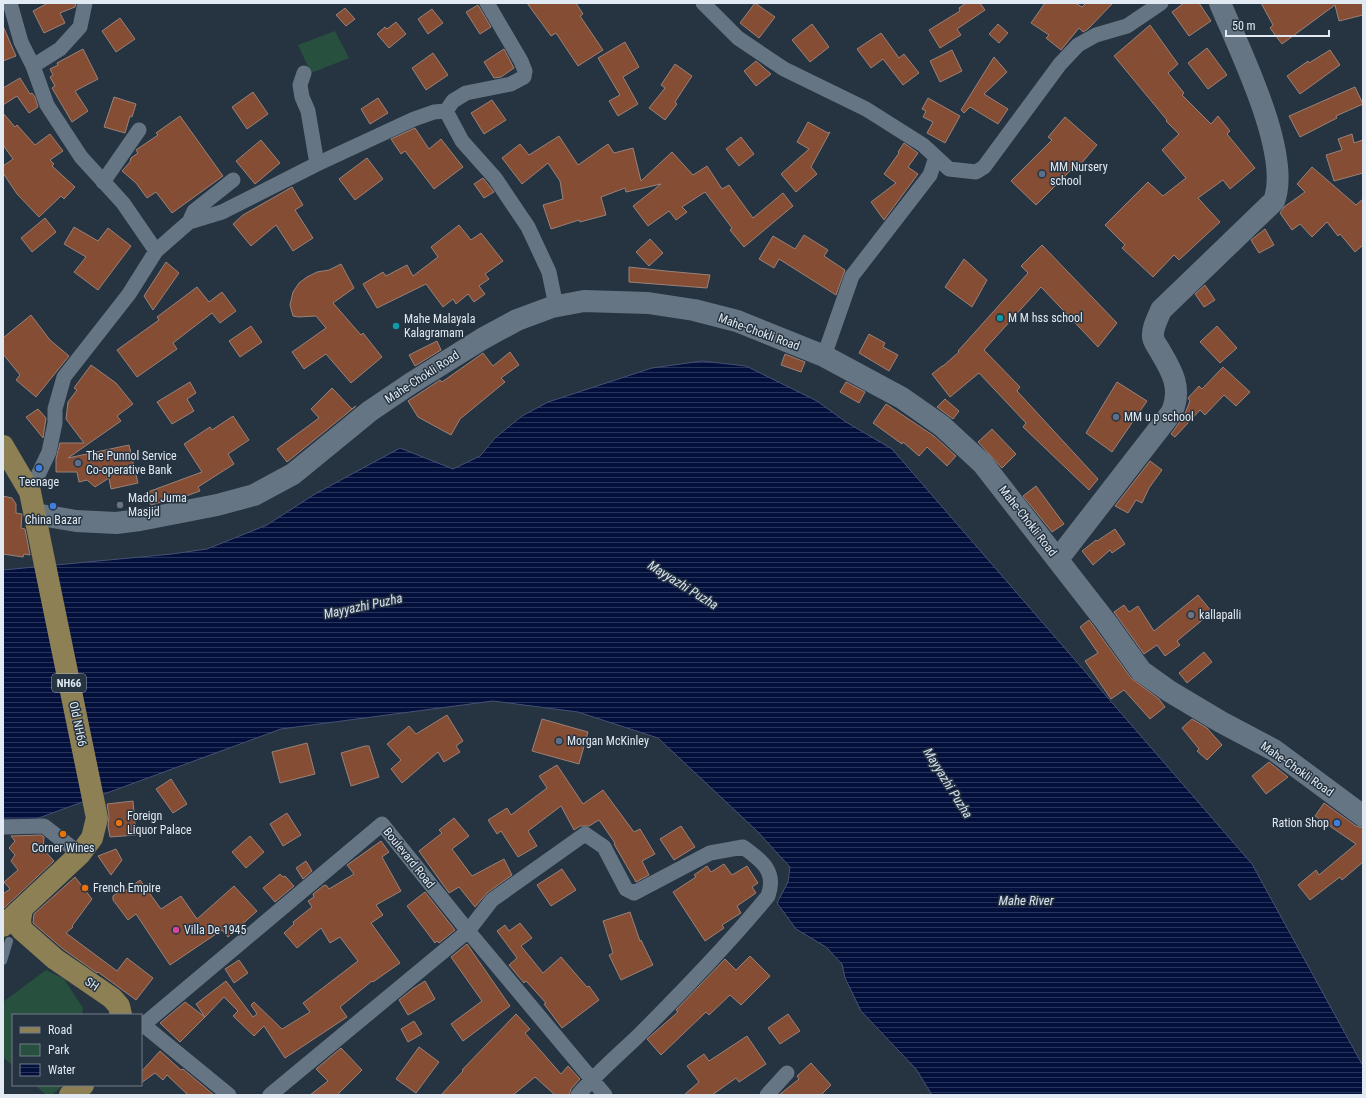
<svg xmlns="http://www.w3.org/2000/svg" width="1366" height="1098" font-family="'Roboto Condensed',sans-serif">
<style>
.green{fill:#28503e}
.water{fill:url(#water-rules);stroke:#465173}
.building{fill:#864d35;stroke:#988279}
.lines{fill:none;stroke-linecap:round;stroke-linejoin:round}
.lane{stroke:#667584;stroke-width:8}
.street{stroke:#667584;stroke-width:15}
.secondary{stroke:#667584;stroke-width:22}
.primary{stroke:#8c8054;stroke-width:22}
.service-dot{fill:#5c6f8a;stroke:#263340;stroke-width:1.5}
.culture-dot{fill:#0f9aa8;stroke:#263340;stroke-width:1.5}
.shop-dot{fill:#3f7fe0;stroke:#263340;stroke-width:1.5}
.worship-dot{fill:#6b7280;stroke:#263340;stroke-width:1.5}
.food-dot{fill:#e8710a;stroke:#263340;stroke-width:1.5}
.hotel-dot{fill:#d1479c;stroke:#263340;stroke-width:1.5}
.labels{text-anchor:middle;dominant-baseline:central;stroke-width:3;stroke-linejoin:round;paint-order:stroke}
.shield{fill:#263340;stroke:#a9b3bd;stroke-width:1}
.shield-label{font-size:11px;font-weight:bold;fill:#e1eaf2}
.poi-label{font-size:12px;fill:#e1eaf2;stroke:#263340;text-anchor:start}
.street-label{font-size:12px;fill:#e1eaf2;stroke:#263340}
.water-label{font-size:13px;font-style:italic;fill:#d8e0ef;stroke:#263340}
</style>
<defs>
<pattern id="water-rules" width="6" height="5" patternUnits="userSpaceOnUse"><rect width="6" height="5" fill="#04103c"/><path d="M0 2.5h6" fill="none" stroke="#283359"/></pattern>
</defs>
<rect width="100%" height="100%" fill="#263340"/>
<path class="green" d="M335 31 349 58 311 73 298 45Z
M46 970 64 979 83 1008 82 1015H13V1066L3 1057V1002Z
M35 1085H63L52 1095H46Z"/>
<path class="water" d="M702 361 746 366 817 401 846 422 892 449 1252 864 1363 1066V1095H932L916 1069 861 1011 845 978 842 964 826 947 796 929 777 903 788 882 790 867 757 831 658 738 578 712 493 701 281 729 36 819H3V570L172 554 207 549 267 525 315 494 400 448 453 469 480 456 495 438 522 416 548 402 652 368Z"/>
<path class="building" d="M48 3H76L75 7 60 13 65 23 44 33 33 11Z
M527 3H576L583 14 580 16 603 50 578 66 556 33 551 36Z
M755 3 775 17 759 38 740 23Z
M966 3H980L985 10 957 29 961 35 940 48 929 30 960 11 959 8Z
M1045 3H1075L1082 7 1086 3H1113L1088 29 1083 32 1079 28 1061 50 1046 38 1049 35 1031 23Z
M1184 3H1199L1211 21 1189 36 1172 12Z
M1261 3H1363V15L1339 21 1335 5 1282 44 1270 28 1273 25Z
M478 5 491 27 480 34 466 12Z
M345 8 355 19 346 26 336 15Z
M432 9 443 23 428 34 418 19Z
M120 18 135 39 116 52 102 31Z
M396 22 406 34 389 48 377 34 385 27 387 29Z
M812 24 829 47 810 62 792 40Z
M998 24 1008 33 999 43 989 34Z
M1150 25 1178 64 1168 73 1184 93 1182 95 1211 124 1218 116 1230 131 1227 134 1255 168 1230 189 1223 180 1198 198 1220 222 1179 260 1174 255 1153 277 1122 248 1125 245 1105 225 1148 182 1163 196 1186 178 1162 150 1179 134 1166 121 1167 120 1114 56Z
M3 26 16 56 3 61Z
M881 33 899 58 904 54 919 73 903 85 883 59 871 68 857 49Z
M625 42 639 67 623 77 638 104 618 116 609 101 620 95 598 58Z
M1207 48 1227 75 1208 89 1188 63Z
M83 49 98 79 75 91 88 111 72 122 52 88 55 86 50 77 53 75 50 69 58 65 57 63Z
M504 49 514 68 501 77 494 78 484 62Z
M952 50 962 71 940 82 930 61Z
M1330 50 1340 65 1300 94 1287 76 1308 61 1309 63Z
M433 53 448 75 426 90 412 68Z
M994 57 1007 72 984 94 1008 109 998 124 970 107 964 113 961 110Z
M756 61 771 74 756 86 744 71Z
M675 64 692 76 675 102 677 104 665 120 649 108 665 88 661 85Z
M20 78 30 94 32 93 35 97 38 107 29 113 17 96 3 105V88Z
M1355 87 1363 104 1336 116 1337 118 1300 137 1289 116Z
M253 92 268 114 247 129 232 107Z
M114 97 136 104 132 117 130 116 125 133 104 127Z
M378 98 388 113 370 124 361 109Z
M928 98 960 116 945 143 927 133 933 122 923 117 926 111 922 109Z
M492 100 506 120 484 134 471 113Z
M3 113 15 127 17 125 35 145 50 134 63 151 50 160 54 164 52 166 75 187 64 199 61 196 39 217 17 194 3 173V166L13 159 3 145Z
M180 116 223 176 172 213 156 192 147 198 136 183 122 171 130 162 131 158 138 153 136 150 158 135 156 133Z
M1065 117 1097 145 1080 165 1078 163 1036 205 1011 181 1052 140 1048 137Z
M808 122 828 133 830 132 811 167 817 174 796 192 781 174 809 149 797 142Z
M415 128 429 149 441 139 463 167 434 189 405 151 401 154 391 139Z
M1352 134 1354 143 1363 140V173L1334 181 1326 155 1342 150 1338 139Z
M559 136 578 165 608 144 614 153 633 148 641 181 672 152 693 175 707 166 722 189 729 185 753 218 783 193 793 206 744 247 730 230 732 228 705 192 682 207 687 212 676 220 669 211 648 226 633 206 661 184 626 192 625 188 601 197 606 215 580 222 579 220 551 229 543 205 563 199 560 181 548 163 522 184 502 158 520 144 529 155Z
M741 137 754 154 739 166 726 149Z
M261 140 280 163 255 184 236 161Z
M904 143 918 153 908 167 918 174 884 220 871 202 896 183 884 174 899 153 898 152Z
M367 158 383 179 355 200 339 179Z
M1312 167 1356 205 1363 199V245L1355 252 1340 234 1338 236 1327 222 1312 237 1300 224 1292 230 1280 213 1284 207 1305 192 1297 184Z
M483 178 494 192 484 198 474 184Z
M292 187 303 205 295 210 313 238 293 251 276 225 251 246 233 224 243 215Z
M45 218 56 232 32 252 21 238Z
M459 225 471 240 481 233 503 261 485 274 489 279 479 286 485 294 474 302 468 294 456 304 453 299 443 307 426 284 377 308 363 284 383 272 386 276 407 265 413 276 438 257 431 247Z
M74 227 98 241 108 228 131 246 98 290 74 272 86 257 64 244Z
M1265 229 1274 245 1259 253 1251 240Z
M804 235 828 250 824 256 845 270 836 295 779 259 774 268 759 259 773 236 795 249Z
M650 239 663 253 649 266 636 252Z
M1042 245 1117 323 1098 347 1041 287 984 350 1020 387 1017 391 1098 479 1089 490 1023 427 1026 423 979 373 950 397 932 374 942 366H943L959 352 958 351 1028 273 1021 266Z
M964 259 987 280 972 307 945 287Z
M166 262 179 273 153 310 144 296Z
M341 264 354 288 333 303 361 335 363 333 382 357 351 383 326 354 304 369 292 352 326 328 316 316 298 317 293 316 290 305 293 292 299 283 307 277 317 272 329 270Z
M629 267 666 271 710 275 707 288 629 282Z
M1205 285 1215 300 1204 307 1195 294Z
M197 287 209 302 222 292 236 311 220 323 212 313 173 343 177 349 137 377 117 350 159 320 157 317Z
M31 315 50 340 69 356 36 397 16 380 20 375 3 354V338Z
M251 326 262 342 240 357 229 341Z
M1217 326 1237 348 1220 363 1200 342Z
M869 334 885 343 883 347 898 355 889 371 859 353Z
M437 341 441 350 415 366 409 355Z
M510 352 519 365 501 378 505 382 460 419 451 435 418 417 408 401 440 380 442 382 483 353 493 366Z
M785 354 805 362 801 372 781 365Z
M91 365 116 383 133 404 117 416 121 421 68 458 129 445 138 483 111 489 109 478 95 487 87 480 79 482 77 472H56V459L60 443H84L66 419 68 402 77 390 74 388Z
M1223 367 1250 392 1236 406 1224 395 1205 415 1200 410 1175 437 1171 434 1184 416 1190 401 1188 398 1199 386 1202 389Z
M190 382 196 393 187 399 194 411 172 424 157 402Z
M846 382 865 392 859 403 840 392Z
M1117 382 1147 401 1112 452 1086 433Z
M332 388 352 409 356 406 287 462 277 449 319 418 311 409Z
M945 399 959 411 953 419 937 407Z
M886 404 934 436 956 456 947 466 927 447 919 456 903 442 902 444 873 423Z
M38 409 46 418 43 438 26 417Z
M233 416 249 440 228 454 234 464 198 487 200 491 175 500 172 499 151 505 145 493 202 472 184 444 210 427 212 430Z
M992 429 1016 454 1002 468 978 442Z
M1150 461 1162 470 1149 488 1142 503 1136 500 1128 513 1115 506Z
M1036 486 1064 524 1052 532 1023 496Z
M3 496 12 498 16 504V513L22 514 21 528 25 529 30 555 24 554 23 557 3 554Z
M1115 529 1125 544 1112 553 1110 550 1093 565 1082 551 1096 540 1097 541Z
M1198 595 1212 612 1177 641 1180 645 1165 656 1157 645 1144 654 1114 612 1124 605 1129 612 1138 606 1154 631Z
M1089 620 1131 678 1159 699 1165 707 1150 719 1124 690 1111 699 1085 661 1098 653 1080 627Z
M1204 652 1212 662 1187 683 1179 673Z
M447 715 463 741 456 746 460 752 444 762 438 752 402 783 391 769 401 760 387 744 409 726 416 734Z
M542 719 588 732 579 764 532 751Z
M1192 719 1207 728 1222 745 1207 760 1197 751 1199 749 1182 728Z
M307 743 315 774 280 783 272 752Z
M365 746H369L379 777 351 786 341 753Z
M1269 762 1288 777 1266 794 1252 776Z
M557 765 583 804 603 790 634 832 640 829 655 854 642 861 649 875 636 882 614 844 615 843 599 820 589 826H580L574 830 561 806 528 831 537 846 518 857 501 831 497 834 488 820 507 808 511 815 547 788 539 776Z
M171 779 187 804 173 813 156 789Z
M133 801 136 835 110 837 108 826 109 816 107 804Z
M1324 803 1356 826 1363 828V862L1342 880 1340 877 1310 900 1298 885 1316 870 1319 875 1356 844 1315 816Z
M287 813 301 835 283 846 270 824Z
M454 818 469 836 452 849 472 876 504 859 512 875 487 893 475 907 459 887 449 893 419 851 442 833 439 830Z
M681 826 695 847 674 860 660 839Z
M41 835 44 837 43 849 54 861 3 909V894L10 889 4 882 18 870 11 861 15 855 9 848 15 841 11 836Z
M250 836 264 852 246 868 232 852Z
M381 841 389 852 382 857 401 891 376 905 383 915 371 923 400 963 373 982 372 981 340 1007 347 1017 285 1058 264 1026 254 1036 233 1016 238 1011 224 997 205 1017 196 1004 226 981 253 1017 257 1014 251 1005 254 1002 282 1029 310 1012 303 1003 358 961 340 937 330 943 321 928 297 948 284 933 294 924 293 922 312 907 308 901 314 897 313 894 323 886 326 885 329 889 354 874 347 865Z
M116 849 122 860 111 875 98 856Z
M306 861 312 871 303 879 296 868Z
M724 864 732 875 747 866 758 883 752 887 756 893 737 906 741 913 722 925 724 928 705 941 673 892 696 877 694 875 707 866 711 872Z
M562 869 576 890 551 906 537 885Z
M280 874 283 877 285 876 294 886 275 902 263 888Z
M75 877 92 899 72 926 73 927 66 933 117 971 127 958 153 978 136 1000 98 972 97 973 63 949 33 923 34 914Z
M140 880 161 909 181 896 197 919 234 886 257 911 228 937 222 930 170 965 136 914 128 920 113 900V896L123 889 125 891Z
M425 892 455 930 439 943 437 941 435 943 407 906Z
M630 912 640 941 641 940 653 965 621 980 609 955 613 953 603 921Z
M520 923 532 938 521 946 543 973 561 957 587 987 589 986 599 1000 562 1028 544 1004 546 1003 526 981 524 983 509 965 517 958 497 931 505 925 509 931Z
M467 944 510 1006 463 1041 451 1024 482 1001 451 957Z
M750 956 770 976 741 1005 730 995 709 1015 706 1012 661 1055 647 1039 678 1012 676 1010 725 959 736 970Z
M239 960 248 973 234 983 225 969Z
M425 981 435 999 408 1015 399 1000 414 988Z
M185 1002 205 1017 180 1042 160 1023Z
M516 1014 530 1029 525 1033 561 1074 568 1066 580 1079 571 1089 569 1095H555L535 1077 513 1095H441L463 1071 462 1070Z
M788 1014 800 1031 780 1044 768 1028Z
M414 1021 422 1034 408 1042 401 1029Z
M747 1036 766 1064 739 1082 736 1078 712 1095H684L699 1082 687 1066 704 1054 709 1061Z
M419 1047 439 1062 416 1093 396 1079Z
M341 1048 362 1070 337 1095H310L328 1081 316 1069Z
M160 1051 181 1070 183 1069 214 1095H188L167 1075 163 1080 155 1073 141 1083V1072Z
M811 1063 831 1085 821 1095H779L799 1079 797 1076Z"/>
<g class="lines">
<path class="lane" d="M3 961 9 941"/>
<path class="street" d="M10 3 21 42 33 66 60 49 80 27 85 3
M487 3 521 61 525 71 524 77 511 84 466 93 453 101 446 111 462 141 495 178 528 227 549 272 556 306
M703 3 738 38 784 69 866 109 923 145 949 169 976 172 984 167 1060 64 1078 45 1096 35 1127 26 1161 3
M317 164 414 119 434 112 446 111
M103 182 139 130
M189 222 194 211 233 180
M156 251 189 222 222 212 317 164 308 111 302 97 300 85 304 73
M824 356 852 276 930 175 936 157
M30 492 49 452 55 423V409L64 377 129 294 156 251 123 203 81 157 47 105 33 66
M3 827 44 826 80 854
M141 1023 229 1095
M143 1025 382 824 468 931 605 1095
M270 1095 468 931 492 900 585 834 604 847 626 889 634 893 710 853 743 847C761 860 777 871 768 896 728 945 682 992 637 1037 617 1056 596 1074 578 1095
M767 1095 787 1073"/>
<path class="secondary" d="M35 514 76 521 116 523 140 520 217 505 254 495 293 474 370 411 410 384 482 339 517 320 552 307 584 301 648 303 694 310 737 321 824 356 902 398 942 426 983 464 1106 622 1141 671 1169 691 1221 722 1274 750 1363 816
M1058 559 1172 412C1182 388 1172 371 1160 351 1158 347 1153 341 1153 337 1152 328 1158 318 1161 310L1274 201C1292 154 1239 49 1220 3"/>
<path class="primary" d="M3 446 30 492 97 818 92 838 80 854 3 926
M22 909 20 920 21 929 55 959 112 998 119 1006 121 1015
M70 1095 83 1085"/>
</g>
<g class="service-dot">
<circle cx="1042" cy="174" r="4"/>
<circle cx="1116" cy="417" r="4"/>
<circle cx="78" cy="463" r="4"/>
<circle cx="559" cy="741" r="4"/>
</g>
<g class="culture-dot">
<circle cx="1000" cy="318" r="4"/>
<circle cx="396" cy="326" r="4"/>
</g>
<g class="shop-dot">
<circle cx="39" cy="468" r="4"/>
<circle cx="53" cy="506" r="4"/>
<circle cx="1337" cy="823" r="4"/>
</g>
<g class="worship-dot">
<circle cx="120" cy="505" r="4"/>
<circle cx="1191" cy="615" r="4"/>
</g>
<g class="food-dot">
<circle cx="119" cy="823" r="4"/>
<circle cx="63" cy="834" r="4"/>
<circle cx="85" cy="888" r="4"/>
</g>
<circle class="hotel-dot" cx="176" cy="930" r="4"/>
<g class="labels">
<rect class="shield" x="52" y="674" width="34" height="18" rx="3"/>
<g class="shield-label">
<text x="69" y="683">NH66</text>
</g>
<g class="poi-label">
<text x="1050" y="167">MM Nursery<tspan x="1050" dy="14">school</tspan></text>
<text x="1008" y="318">M M hss school</text>
<text x="404" y="319">Mahe Malayala<tspan x="404" dy="14">Kalagramam</tspan></text>
<text x="1124" y="417">MM u p school</text>
<text x="86" y="456">The Punnol Service<tspan x="86" dy="14">Co-operative Bank</tspan></text>
<text x="39" y="482" text-anchor="middle">Teenage</text>
<text x="128" y="498">Madol Juma<tspan x="128" dy="14">Masjid</tspan></text>
<text x="53" y="520" text-anchor="middle">China Bazar</text>
<text x="1199" y="615">kallapalli</text>
<text x="567" y="741">Morgan McKinley</text>
<text x="127" y="816">Foreign<tspan x="127" dy="14">Liquor Palace</tspan></text>
<text x="1329" y="823" text-anchor="end">Ration Shop</text>
<text x="63" y="848" text-anchor="middle">Corner Wines</text>
<text x="93" y="888">French Empire</text>
<text x="184" y="930">Villa De 1945</text>
</g>
<g class="street-label">
<text transform="translate(759 332) rotate(20)">Mahe-Chokli Road</text>
<text transform="translate(422 377) rotate(-33)">Mahe-Chokli Road</text>
<text transform="translate(1028 521) rotate(52)">Mahe-Chokli Road</text>
<text transform="translate(78 724) rotate(78)">Old NH66</text>
<text transform="translate(1297 769) rotate(35)">Mahe-Chokli Road</text>
<text transform="translate(409 858) rotate(51)">Boulevard Road</text>
<text transform="translate(92 984) rotate(34)">SH</text>
</g>
<g class="water-label">
<text transform="translate(683 585) rotate(32)">Mayyazhi Puzha</text>
<text transform="translate(363 606) rotate(-12)">Mayyazhi Puzha</text>
<text transform="translate(948 783) rotate(58)">Mayyazhi Puzha</text>
<text x="1026" y="900">Mahe River</text>
</g>
</g>
<rect width="1366" height="1098" fill="none" stroke="#e1eaf2" stroke-width="8"/>
<rect x="12" y="1014" width="130" height="72" fill="#263340" stroke="#717c87"/>
<rect x="20" y="1027" width="20" height="6" fill="#8c8054" stroke="#717c87"/>
<text x="48" y="1034" font-size="12" fill="#e1eaf2">Road</text>
<rect x="20" y="1044" width="20" height="12" fill="#28503e" stroke="#717c87"/>
<text x="48" y="1054" font-size="12" fill="#e1eaf2">Park</text>
<rect x="20" y="1064" width="20" height="12" fill="url(#water-rules)" stroke="#717c87"/>
<text x="48" y="1074" font-size="12" fill="#e1eaf2">Water</text>
<path d="M1226 30v6h103v-6" fill="none" stroke="#e1eaf2" stroke-width="2"/>
<text x="1232" y="30" font-size="12" fill="#e1eaf2" stroke="#263340" stroke-width="3" paint-order="stroke">50 m</text>
</svg>
